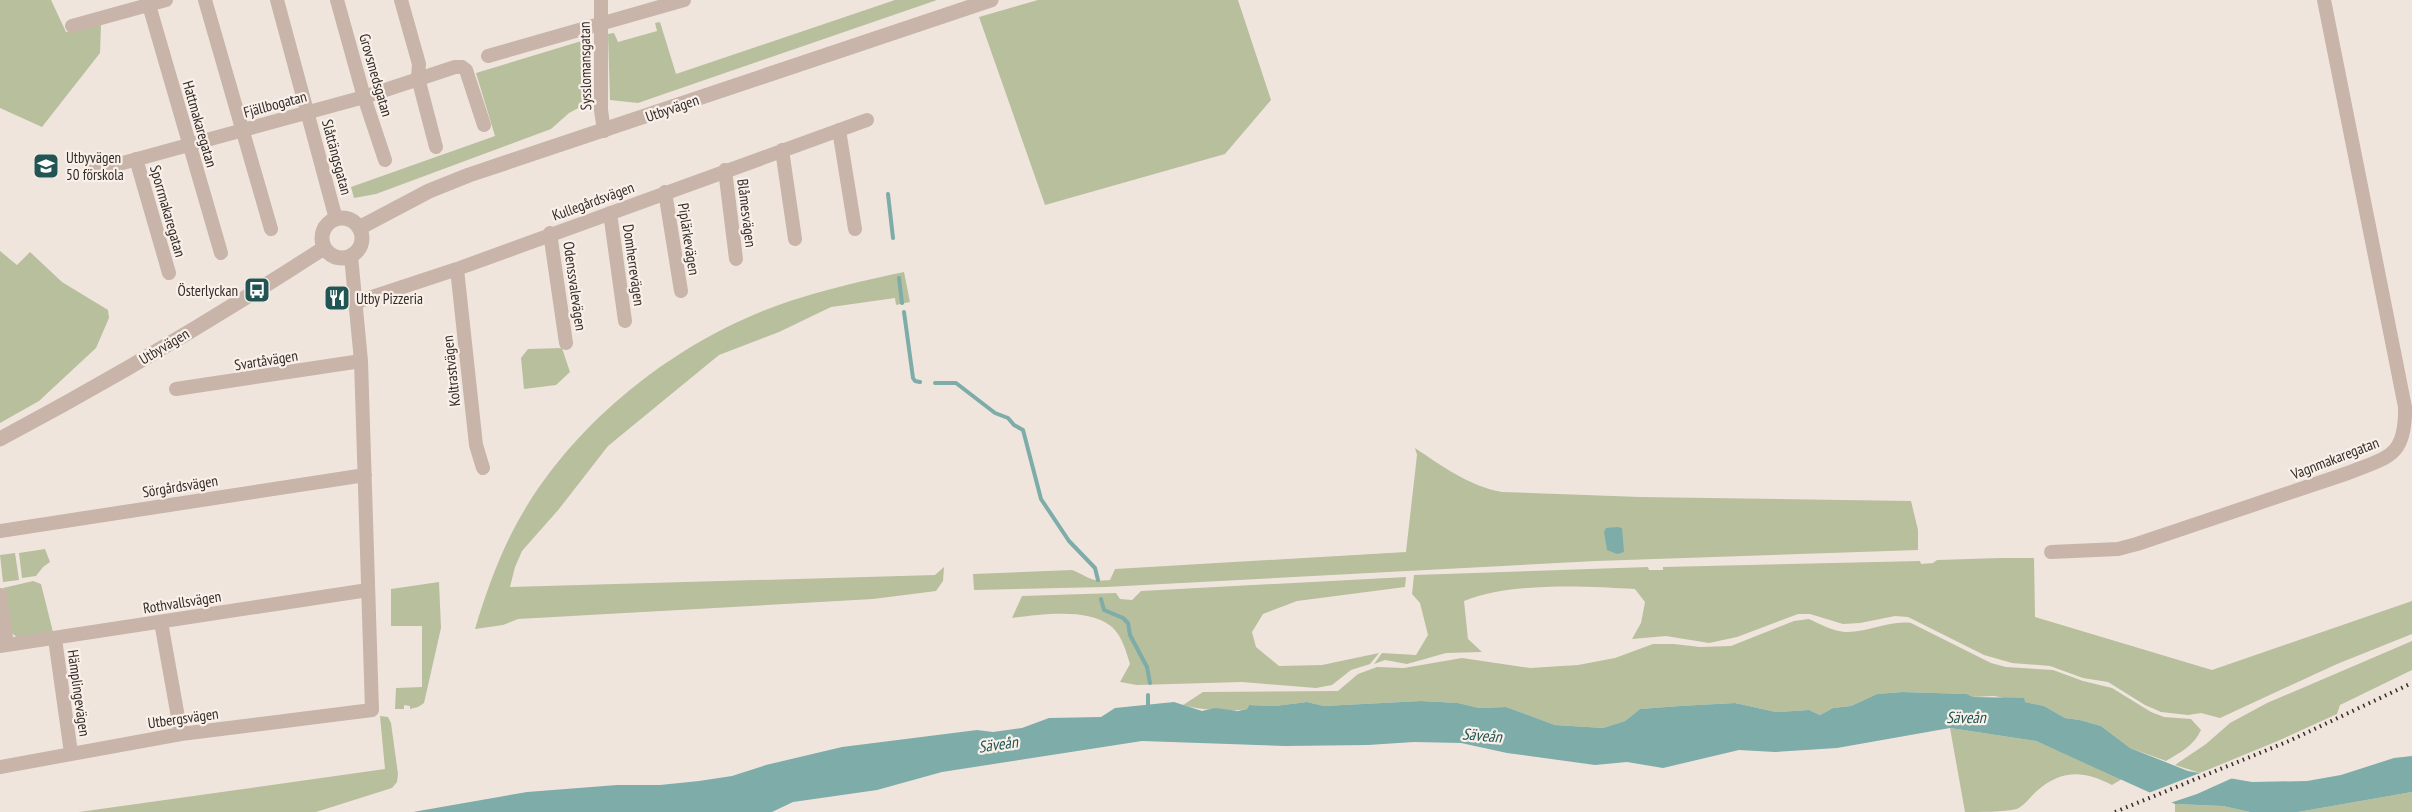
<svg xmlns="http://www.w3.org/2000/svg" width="2412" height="812" font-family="'PT Sans Narrow',sans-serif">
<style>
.green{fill:#b7bf9d}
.water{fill:#7daca9}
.pier{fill:#f0e5dd}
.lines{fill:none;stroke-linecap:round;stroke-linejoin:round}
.stream{stroke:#7daca9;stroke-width:4}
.minor{stroke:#c8b4a9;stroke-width:14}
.tertiary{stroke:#c8b4a9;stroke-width:15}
.rail{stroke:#352b29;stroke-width:4;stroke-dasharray:1.5 4.5;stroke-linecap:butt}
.labels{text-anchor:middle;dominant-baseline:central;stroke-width:4.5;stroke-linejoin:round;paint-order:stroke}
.street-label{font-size:15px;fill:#352b29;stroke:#f8f0e9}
.poi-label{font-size:15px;fill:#352b29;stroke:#f8f0e9;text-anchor:start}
.water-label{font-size:16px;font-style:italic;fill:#215452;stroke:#f8f0e9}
</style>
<rect width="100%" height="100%" fill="#f0e5dd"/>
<path class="green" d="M0 0H51L66 32 101 25 100 53 42 127 0 108Z
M895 0H937L638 103 610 100 608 34 614 33 618 42 657 31 655 23 660 22 676 74Z
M1038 0H1238L1271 100 1225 154 1045 205 979 17Z
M588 39 586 104 569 113 551 129 376 194 354 198 351 187 495 136 476 73Z
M0 251 17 265 30 252 62 282 108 310 109 318 96 348 39 401 0 423Z
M904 272 910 302 896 305 895 298 831 307 779 332 719 355 608 446 559 509 522 551 515 567 510 587 935 575 944 567 943 581 936 591 873 599 518 619 503 625 475 629C486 592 499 556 517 523 573 421 679 338 790 301 827 289 866 280 904 272Z
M562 348 570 372 556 385 524 389 521 358 528 349Z
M1415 448C1442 466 1469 486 1502 492L1640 497 1911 501 1918 530V550L1596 561 1106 587 974 590 973 574 1072 570C1090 577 1089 582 1110 580L1115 569 1406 552 1417 455Z
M45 549 50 562 43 567 36 576 22 578 19 553Z
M15 553 19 580 3 582 0 555Z
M2000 558H2034L2035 617 2212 670 2412 601V634L2337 664 2220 718 2201 713 2188 715 2161 712 2145 705 2108 682 2083 678 2050 666 2012 663 1984 655 1908 617 1895 616 1860 623 1843 624 1810 614H1798L1737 637 1709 643 1666 636 1632 639 1641 623 1645 602 1635 589C1586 586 1509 582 1464 601L1468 639 1482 652 1446 653 1407 664 1385 660 1374 664 1382 653 1416 655 1428 635 1420 603 1412 594 1414 575 1648 567 1649 570H1663V567L1920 561 1921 564 1933 563 1937 560Z
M1406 577 1405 587 1297 601 1263 614 1252 632 1256 647 1279 666 1322 665 1379 653 1370 664 1351 670 1332 685 1316 688 1242 682 1137 685 1120 682 1130 664C1126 651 1122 636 1112 627 1088 607 1039 615 1012 618L1022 596 1116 593 1120 599 1132 600 1141 591Z
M33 581 41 584 53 632 17 637 10 632 3 588Z
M439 582 441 628 424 703 418 707 410 709V706L404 705V709H395L396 688 422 687V626H391V589Z
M1809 619C1820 624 1832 631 1845 632 1867 633 1889 620 1911 623L1991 663 2006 667 2053 670 2083 681 2112 688 2151 712 2164 717 2191 719 2201 730C2194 746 2179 753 2166 761L2130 748 2101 726 2080 720 2065 718 2044 706 1994 696 1973 697 1967 694 1902 692 1877 694 1851 706 1833 708 1820 715 1809 710 1776 712 1735 703 1680 706 1640 709 1625 721 1603 728 1555 725 1506 707 1479 708 1458 703 1421 701 1324 706 1307 702 1275 706 1249 705 1247 709C1230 712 1199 710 1183 705L1203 692 1338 691 1358 674 1377 667 1404 668 1462 658 1530 668 1578 665 1615 658 1653 644H1674L1700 647 1731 646 1794 621Z
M2412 641V670L2340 705 2337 714 2280 740 2200 773 2175 765 2206 744 2230 723 2267 703Z
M380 716 388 717 391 723 398 774 397 782 392 788 316 812H79L385 769Z
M1950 728 2036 741 2122 779 2112 785C2084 771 2063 769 2038 790 2031 796 2025 805 2017 809 2003 812 1980 812 1965 812Z
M2412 792V812H2298Z
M2175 804 2223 806 2250 812H2175Z"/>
<path class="water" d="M1617 527 1622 528 1624 552 1617 554 1607 550 1604 532 1606 528Z
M1902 692 1967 694 1973 697 2024 698 2025 702 2044 706 2065 718 2080 720 2101 726 2130 748 2188 771 2252 782 2307 781 2341 775 2394 758 2412 756V792L2298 812H2250L2223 806 2175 804 2036 741 1950 728 1837 748 1775 752 1739 750 1663 768 1627 762 1595 765 1507 753 1461 743 1414 742 1368 745 1285 746 1142 741 942 772 877 790 793 802 772 812H413L527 792 617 785H660L699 781 732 776 766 765 842 747 977 730 993 732 1022 728 1049 718 1101 717 1115 708 1174 702 1202 711 1215 708 1238 711 1247 709 1249 705 1275 706 1307 702 1324 706 1421 701 1458 703 1479 708 1506 707 1555 725 1603 728 1625 721 1640 709 1680 706 1735 703 1776 712 1809 710 1820 715 1833 708 1851 706 1877 694Z"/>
<path class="pier" d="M2205 771 2237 776 2197 794 2167 804 2146 794Z"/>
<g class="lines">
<path class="stream" d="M888 194 893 238
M899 278 902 303
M904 312 913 378 915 381 920 382
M935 383H956L995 413 1008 418 1014 425 1023 430 1041 499 1069 541 1095 568 1098 580
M1101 599 1104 610 1123 618 1128 623 1130 635 1147 667 1150 683
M1148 709V695"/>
<path class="minor" d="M205 0 271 229
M277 0 336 219
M337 0 364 97 385 160
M401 0 419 64 418 78 436 147
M601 0V110L604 131
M149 5 221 253
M72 26 166 0
M488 56 684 0
M839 130 855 229
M782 150 795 239
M136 159 169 273
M725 170 736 259
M90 172 364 97 455 67H462L466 70 484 125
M665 192 681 291
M610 213 625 321
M550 233 566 343
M457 269 476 445 483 468
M357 302 457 269 867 120
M176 389 361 361
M0 531 365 475
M2051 552 2118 549 2137 544 2348 473C2389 457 2406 456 2405 407L2324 0
M0 595 7 645
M161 622 181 734
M55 639 71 753
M0 646 368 590
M0 767 181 734 372 710 361 361 351 256"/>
<path class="tertiary" d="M322 238a20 20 0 1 1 40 0a20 20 0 1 1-40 0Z
M359 228 429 191 469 175 991 0
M0 439C111 380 219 316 324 248"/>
<path class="rail" d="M2115 812 2289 741 2412 683"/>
</g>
<defs>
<g id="school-square" transform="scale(1.35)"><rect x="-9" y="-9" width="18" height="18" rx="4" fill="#215452" stroke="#f8f0e9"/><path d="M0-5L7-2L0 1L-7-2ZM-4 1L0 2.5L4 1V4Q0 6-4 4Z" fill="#fff"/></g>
<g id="bus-square" transform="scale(1.35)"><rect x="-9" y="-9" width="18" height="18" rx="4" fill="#215452" stroke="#f8f0e9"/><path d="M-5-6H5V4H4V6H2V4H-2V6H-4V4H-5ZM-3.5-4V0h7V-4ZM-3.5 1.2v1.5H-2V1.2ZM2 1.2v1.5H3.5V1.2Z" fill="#fff"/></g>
<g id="restaurant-square" transform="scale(1.35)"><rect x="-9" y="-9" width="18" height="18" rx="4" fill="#215452" stroke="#f8f0e9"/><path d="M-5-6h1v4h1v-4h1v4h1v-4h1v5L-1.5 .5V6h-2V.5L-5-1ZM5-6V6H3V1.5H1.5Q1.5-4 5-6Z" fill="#fff"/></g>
</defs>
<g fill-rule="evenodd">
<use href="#school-square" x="46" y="166"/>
<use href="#bus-square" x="257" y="290"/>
<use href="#restaurant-square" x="337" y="298"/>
</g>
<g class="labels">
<g class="street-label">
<text transform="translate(585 66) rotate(-91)">Sysslomansgatan</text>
<text transform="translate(376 75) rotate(74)">Grovsmedsgatan</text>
<text transform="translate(275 104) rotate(-15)">Fjällbogatan</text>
<text transform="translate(672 108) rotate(-19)">Utbyvägen</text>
<text transform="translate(200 124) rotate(74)">Hattmakaregatan</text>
<text transform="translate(337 157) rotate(75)">Slåttängsgatan</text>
<text transform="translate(593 201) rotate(-20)">Kullegårdsvägen</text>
<text transform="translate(168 211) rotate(74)">Sporrmakaregatan</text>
<text transform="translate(747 213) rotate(83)">Blåmesvägen</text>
<text transform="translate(689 239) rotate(81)">Piplärkevägen</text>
<text transform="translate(634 265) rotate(82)">Domherrevägen</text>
<text transform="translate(575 286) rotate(82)">Odenssvalevägen</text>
<text transform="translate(164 346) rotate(-31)">Utbyvägen</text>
<text transform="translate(266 360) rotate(-9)">Svartåvägen</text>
<text transform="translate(451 371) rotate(-96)">Koltrastvägen</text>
<text transform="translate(2335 458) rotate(-21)">Vagnmakaregatan</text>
<text transform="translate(180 486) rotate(-9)">Sörgårdsvägen</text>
<text transform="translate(182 602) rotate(-9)">Rothvallsvägen</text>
<text transform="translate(79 693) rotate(82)">Hämplingevägen</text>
<text transform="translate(183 718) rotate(-8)">Utbergsvägen</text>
</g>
<g class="poi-label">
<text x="66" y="157">Utbyvägen<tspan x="66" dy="17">50 förskola</tspan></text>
<text x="238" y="290" text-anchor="end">Österlyckan</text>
<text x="356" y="298">Utby Pizzeria</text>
</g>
<g class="water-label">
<text x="1966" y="717">Säveån</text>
<text transform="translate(1482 735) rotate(5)">Säveån</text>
<text transform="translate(998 744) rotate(-8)">Säveån</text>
</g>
</g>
</svg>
